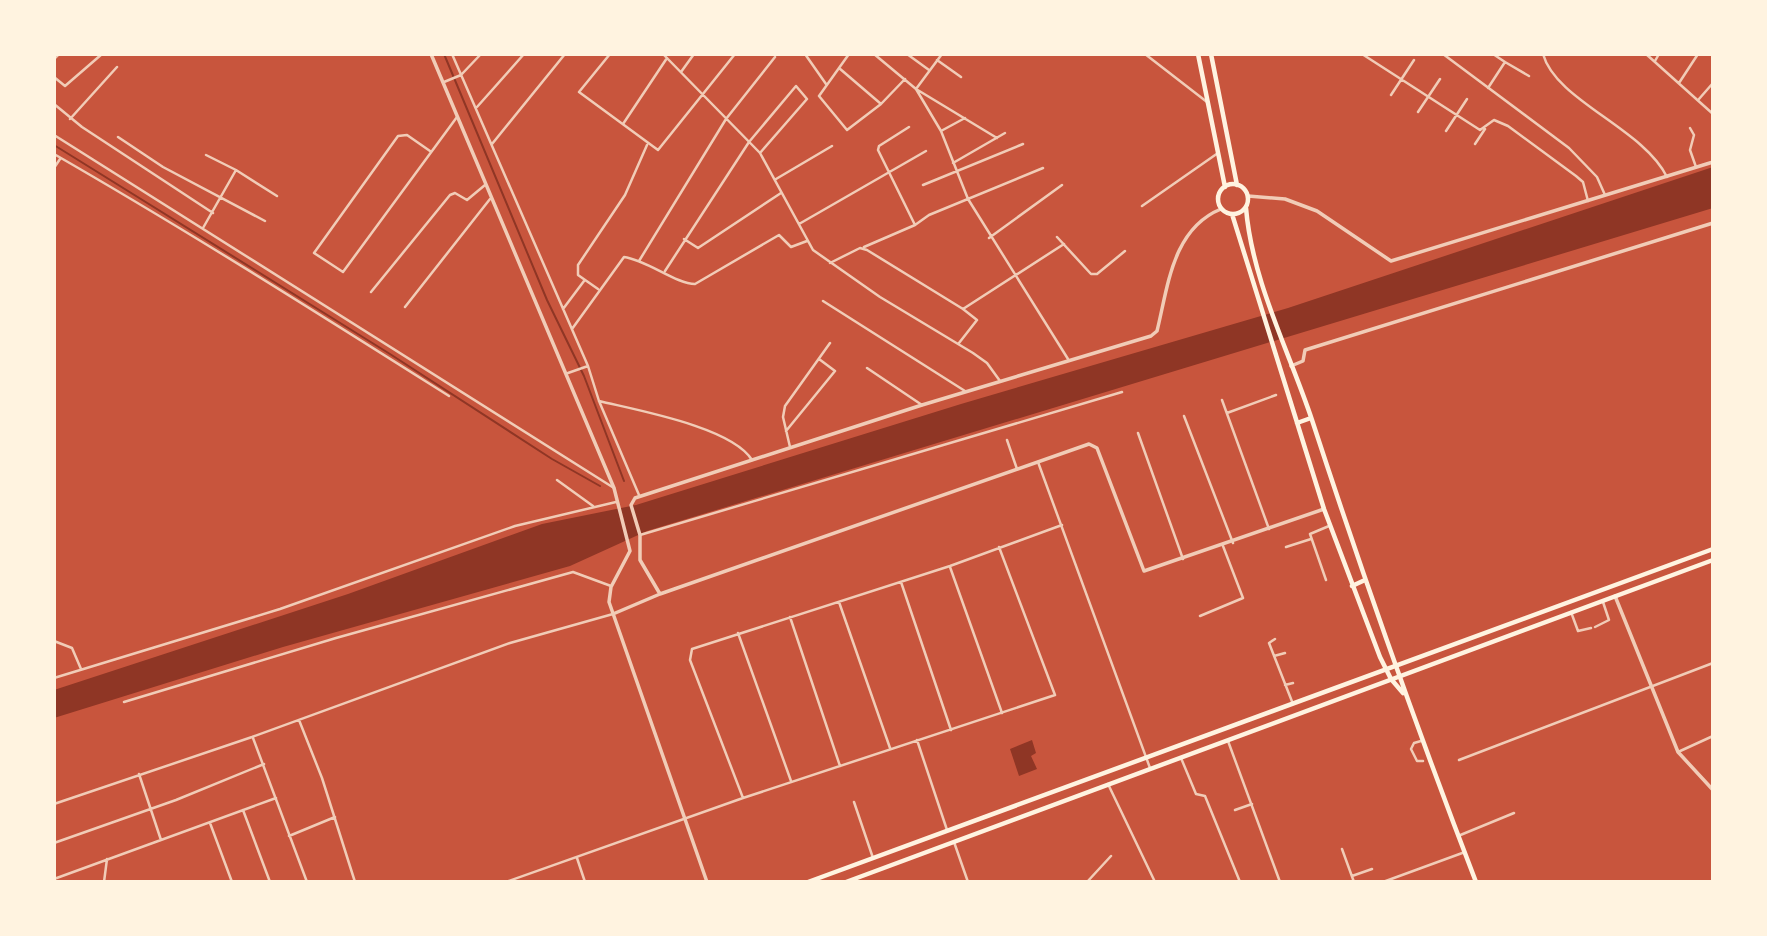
<svg xmlns="http://www.w3.org/2000/svg" width="1767" height="936" font-family="Arial,sans-serif">
<style>
.water{fill:#8f3625}
.lines{fill:none;stroke-linecap:round;stroke-linejoin:round}
.stream{stroke:#8f3625;stroke-width:2}
.minor{stroke:#f1ccb7;stroke-width:2.5}
.tertiary{stroke:#f1ccb7;stroke-width:3.5}
.secondary{stroke:#fff3e0;stroke-width:4.5}
.primary{stroke:#fff3e0;stroke-width:4.5}
</style>
<rect width="100%" height="100%" fill="#c8553d"/>
<path class="water" d="M1713 167V208L647 531 570 566 283 647 54 718V690L348 594 542 524 636 505 961 404 1288 308Z
M1032 740 1036 753 1031 756 1037 769 1019 776 1010 749Z"/>
<g class="lines">
<path class="stream" d="M444 54 547 300 584 376 624 481
M54 145 390 354 552 459 600 486"/>
<path class="minor" d="M452 54 588 366 599 401 639 495
M610 54 579 92 658 150 735 54
M663 54 760 153 813 250 880 297 973 353 987 363 1000 381
M805 54 826 84
M849 54 819 96 847 130 881 104 905 79
M874 54 916 89 997 138
M907 54 929 70
M942 54 916 89 941 131 968 199 1068 359
M1145 54 1207 102
M1362 54 1480 130 1494 120 1508 126 1576 176 1583 182 1588 201
M1443 54 1569 148 1597 177 1605 195
M1543 54C1556 101 1643 128 1667 177
M1646 54 1713 114
M54 59 59 54
M937 60 961 77
M1655 61 1659 54
M1505 62 1529 76
M839 68 881 104
M681 72 694 54
M54 77 65 86 102 54
M444 82 461 75 481 54
M1679 83 1698 54
M1488 88 1505 62 1493 54
M1391 95 1414 60
M1699 99 1713 83
M54 104 82 127 213 213
M477 107 524 54
M1418 112 1440 79
M70 119 117 67
M623 124 667 58
M909 127 879 146 878 150 915 225 929 215 1043 168
M1690 128 1694 135 1690 150 1696 167
M941 131 965 118
M1446 131 1467 99
M54 135 614 488
M118 137 163 167 265 221
M492 144 565 54
M1475 144 1485 129
M430 151 407 135 398 136 314 253 343 272 457 117
M54 154C188 231 319 314 449 396
M953 163 1005 133
M54 168 60 159
M236 170 277 196
M776 179 832 146
M923 185 1023 144
M1142 206 1218 153
M799 224 926 151
M203 228 236 170 206 155
M1057 237 1091 274H1097L1125 251
M989 238 1062 185
M684 239 698 248 781 193
M864 247 915 225
M639 261 726 119 775 57
M830 263 860 248 867 250 963 309 977 320 959 343
M665 271 749 142 796 86 807 99 760 153
M598 289 578 275V265L625 195 647 145
M371 292 450 195 455 193 467 200 485 185
M823 301 965 391
M405 307 490 199
M563 309 584 281
M963 309 1064 244
M572 329 624 257C647 260 676 284 695 284L779 235 791 247 807 241
M867 368 922 405
M568 373 588 366
M1222 400 1269 529
M599 401C636 410 732 427 752 460
M1227 413 1276 395
M1184 416 1233 543
M786 431 835 371 819 359
M1138 433 1183 559
M1007 440 1017 469
M790 447 783 417 785 406 830 343
M1038 462 1150 768
M557 480 593 506
M640 535 1122 392
M1286 547 1311 539
M950 567 1002 713
M1326 580 1310 534 1329 526
M901 582 951 730
M839 602 890 748
M1571 612 1578 631 1591 628
M1200 616 1243 598 1223 546
M790 617 840 766
M1595 627 1609 620 1603 602
M738 633 791 781
M1275 639 1269 643 1293 704
M54 641 72 648 81 669
M1274 656 1285 653
M54 678 280 609 515 526 616 502
M1285 685 1293 683
M124 702 336 638 573 572 611 586
M299 720 322 778 355 882
M253 738 307 882
M917 740 947 830
M1228 741 1280 882
M1421 741 1414 743 1411 749 1417 761H1423
M1678 752 1713 736
M1181 758 1196 794 1205 796 1240 882
M1459 760 1713 663
M139 774 161 840
M1108 784 1155 882
M743 798 690 660 692 649 950 566 1062 525
M854 802 873 858
M54 804 252 737 510 643 613 614
M243 810 270 882
M1235 810 1252 804
M210 823 232 882
M289 836 335 817
M1458 836 1514 813
M954 842 968 882
M54 843 176 800 264 764
M1342 849 1354 882
M577 858 585 882
M1352 876 1372 869
M54 879 276 798
M104 882 107 859
M506 882 743 798 1055 695 999 547
M1087 882 1111 856
M1383 882 1465 852"/>
<path class="tertiary" d="M431 54 614 488 630 551 611 587 609 602 707 882
M1248 196 1285 199 1317 211 1391 261 1713 162
M1291 366 1303 361 1305 350 1713 223
M660 594 640 560V535L631 505 635 498 922 405 1151 336 1157 331C1168 287 1172 229 1221 209
M1615 596 1678 752 1713 790
M613 614 660 594 1089 444 1097 448 1144 571 1324 509"/>
<path class="secondary" d="M1198 54 1225 187
M1211 54 1237 185
M1218 199a15 15 0 1 1 30 0a15 15 0 1 1-30 0Z
M1246 208C1252 281 1289 351 1312 420 1363 576 1417 729 1476 882
M1232 214 1324 509 1380 657 1391 679 1403 693
M1297 423 1311 418
M1352 586 1365 580"/>
<path class="primary" d="M808 882 1713 549
M846 882 1713 560"/>
</g>
<rect width="1767" height="936" fill="none" stroke="#fff3e0" stroke-width="112"/>
</svg>
